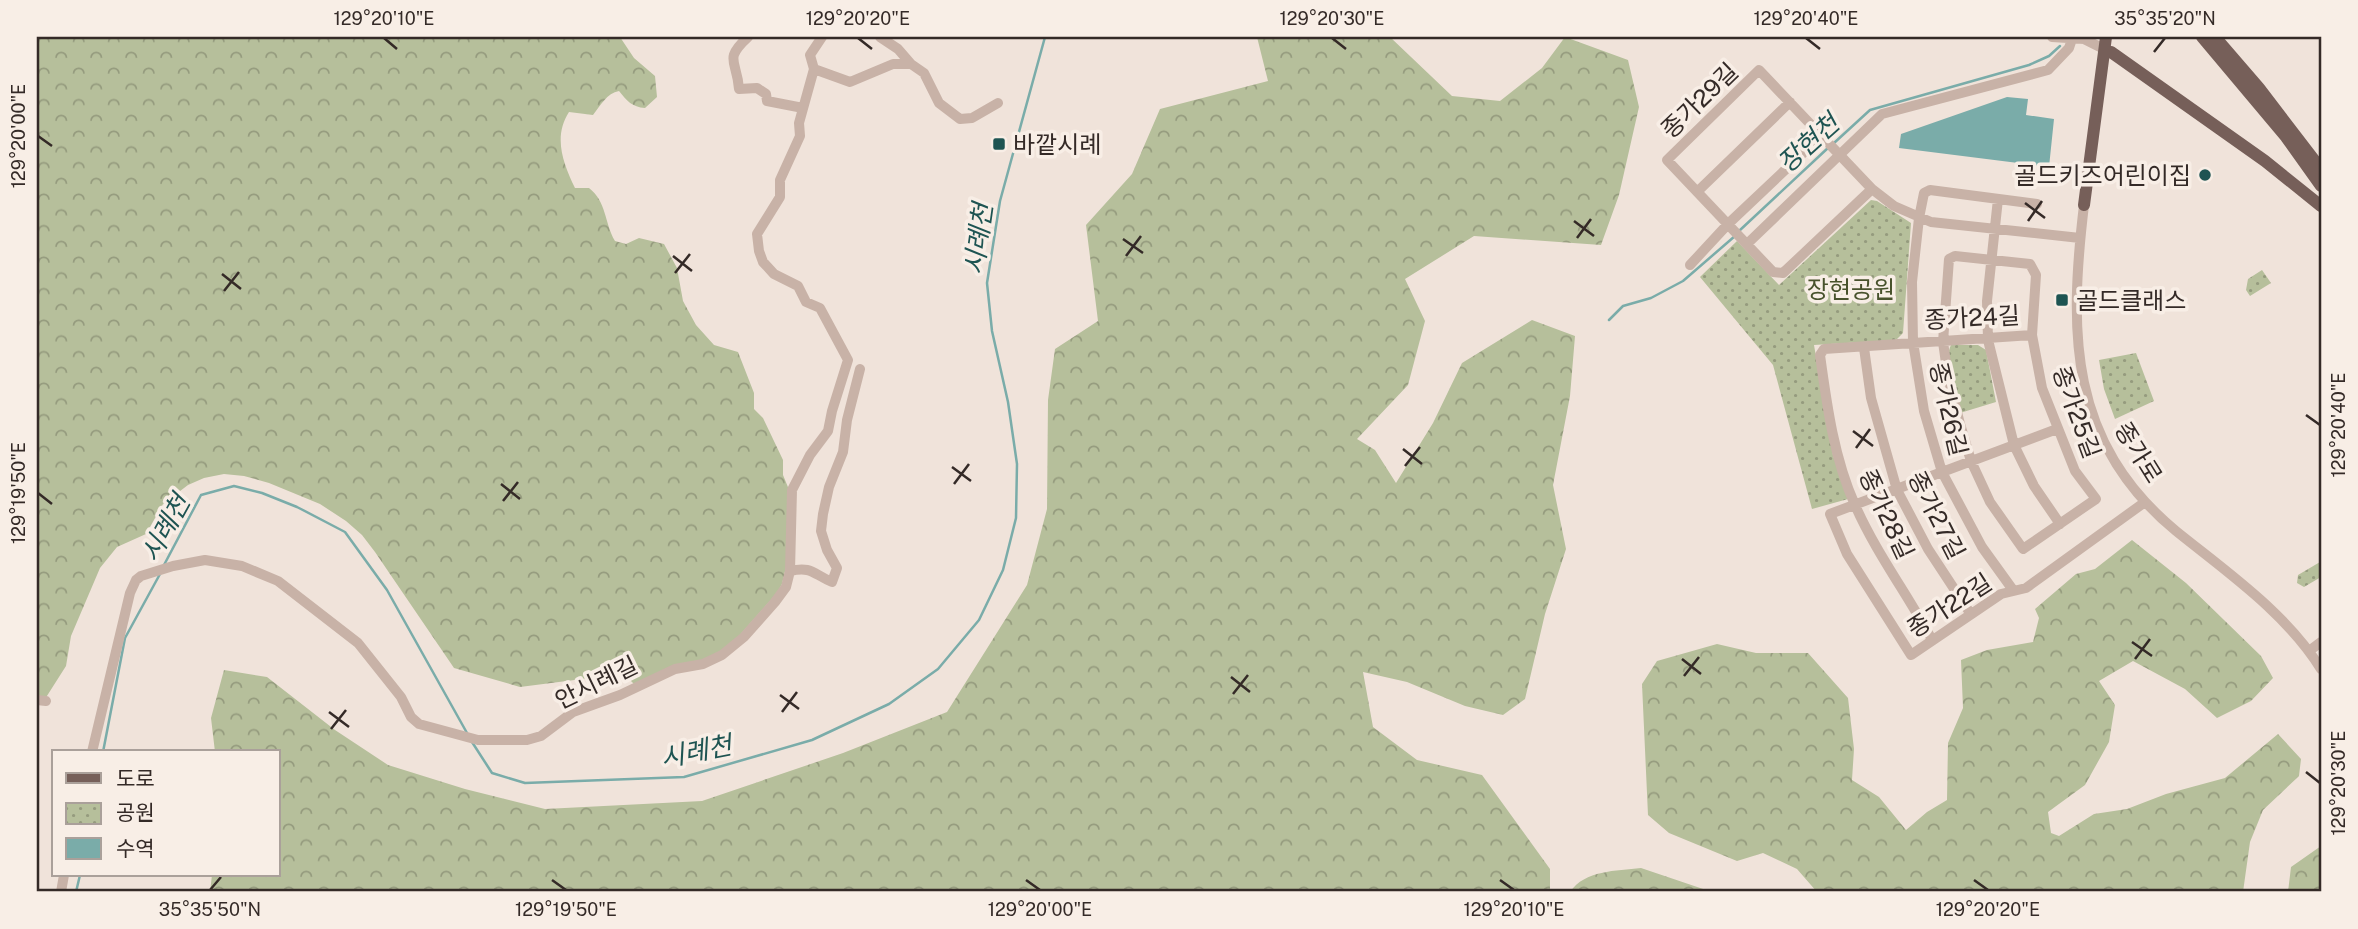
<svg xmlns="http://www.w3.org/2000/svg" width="2358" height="929" font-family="'Public Sans','Noto Sans KR',sans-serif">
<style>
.forest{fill:url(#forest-crowns)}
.park{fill:url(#park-dots)}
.water{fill:#7aaca9}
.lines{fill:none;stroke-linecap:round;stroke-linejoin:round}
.stream{stroke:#7aaca9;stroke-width:2.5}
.minor{stroke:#c8b2a7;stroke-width:10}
.major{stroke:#765f59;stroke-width:12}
.ticks{fill:none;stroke:#342a27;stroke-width:2.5}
.poi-dot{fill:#1e5452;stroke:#f8eee6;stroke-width:2.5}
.labels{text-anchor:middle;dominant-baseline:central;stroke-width:7;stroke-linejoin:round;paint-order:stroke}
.street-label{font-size:24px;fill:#342a27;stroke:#f8eee6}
.poi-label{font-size:24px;fill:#342a27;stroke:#f8eee6;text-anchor:start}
.park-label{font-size:24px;fill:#48522c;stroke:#f8eee6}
.water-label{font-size:26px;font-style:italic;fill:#1e5452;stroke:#f8eee6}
.neatline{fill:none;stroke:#342a27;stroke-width:2.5}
.ticks-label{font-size:18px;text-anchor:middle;fill:#342a27}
</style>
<defs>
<pattern id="forest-crowns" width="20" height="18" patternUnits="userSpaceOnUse" patternTransform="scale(1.75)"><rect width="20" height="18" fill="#b6bf9b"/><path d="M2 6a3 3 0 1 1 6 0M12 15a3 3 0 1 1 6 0" fill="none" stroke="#959b7e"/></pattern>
<pattern id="park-dots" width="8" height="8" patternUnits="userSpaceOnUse" patternTransform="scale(1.75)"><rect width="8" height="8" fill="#b6bf9b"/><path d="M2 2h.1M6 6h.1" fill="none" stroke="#959b7e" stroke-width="1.8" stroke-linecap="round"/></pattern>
</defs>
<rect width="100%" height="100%" fill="#f0e3da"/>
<path class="forest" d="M37 37H620L634 58 655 76 657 97 645 108C632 107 627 101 619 91 607 93 600 106 593 115L569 112C553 137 563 163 575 188H589C607 202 604 222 615 241L626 244 639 238 664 244 677 268 683 301 696 325 714 345 738 352 754 393V409L763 418 783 460V475L790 492 787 563 782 584 777 593 731 645 710 657 635 685 615 665 590 678 520 687 454 668 375 552 362 535 346 521 320 504 269 483 244 476 224 474 204 478 188 485 163 504 146 534 117 547 100 568 71 636 66 666 45 699 37 698Z
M1257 37H1390L1452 96 1500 101 1542 68 1565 37 1628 60 1639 107 1619 195 1601 245 1474 236 1405 279 1425 321 1408 385 1357 439 1375 450 1396 483 1433 423 1462 363 1532 320 1575 336 1570 396 1553 485 1566 549 1545 614 1525 699 1503 715 1465 706 1407 682 1363 672 1373 727 1417 760 1482 775 1550 869V892H210L212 875H278V752H215L211 718 224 670 267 677 335 730 388 765 465 789 545 809 702 801 843 753 947 712 1027 585 1047 509 1048 400 1055 349 1098 321 1086 225 1132 174 1160 109 1268 81Z
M2132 540 2186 583 2261 656 2273 678 2251 701 2217 718 2185 689 2133 661 2099 681 2115 705 2109 742 2085 785 2048 812 2051 833 2059 836 2094 814 2127 809 2166 794 2225 778 2278 734 2301 759 2299 776 2263 810 2250 842 2243 892H1817L1797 869 1763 853 1737 861 1669 833 1648 815 1642 684 1657 661 1717 644 1756 653H1808L1848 698 1854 749 1852 780 1879 797 1906 830 1927 812 1947 800 1948 743 1963 708 1961 660 1987 650 2033 642 2039 618 2035 609 2076 574 2095 569Z
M2321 846V892H2288L2291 867Z
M1641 868 1712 892H1570C1585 870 1616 871 1641 868Z"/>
<path class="park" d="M1871 200 1877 201 1911 223 1903 333 1896 340 1814 345 1833 455 1848 499 1812 509 1773 365 1700 277 1737 241 1779 285Z
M2262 270 2271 283 2250 296 2246 290 2248 279Z
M1951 345H1978L1986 350 1996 402 1960 413C1956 396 1943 360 1951 345Z
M2136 353 2154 401 2115 419 2104 389 2099 360Z
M2320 562 2321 577 2304 587 2297 583 2298 575Z"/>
<path class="water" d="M2007 97 2028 99 2026 115 2054 119 2049 167 1899 148 1901 134Z"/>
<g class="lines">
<path class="stream" d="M1834 143 1870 110 2029 65 2049 56 2060 46
M1739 231 1829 147
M1609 320 1623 306 1651 298 1683 281 1735 236
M164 565 201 495 234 486 262 493 297 507 345 532 387 590 467 733
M472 742 492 773 525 783 684 777 812 740 889 704 938 669 979 620 1003 570 1016 518 1017 464 1008 402 992 331 987 283 1000 201 1045 37
M103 752 125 638 160 574
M76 892 80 875"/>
<path class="minor" d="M748 37C723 60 737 60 739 89L757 88 766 94 767 101 803 108
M880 37 898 49 911 64
M2052 37 2084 39 2104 49
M814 69 850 82 893 64H911L924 73 939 103 960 119 972 118 998 103
M1872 189 1783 273 1773 272 1667 160 1759 70 1872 189 1894 206 1931 222 2080 238
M1698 191 1790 102
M1998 199 1987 301 1988 340 2014 445 2034 486 2060 524
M2084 205C2069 332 2068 442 2176 531 2228 573 2285 612 2321 669
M1747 244 1882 114 2048 70 2069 48 2072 39
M1955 256 2030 264 2036 275 2032 335 2042 388 2075 471 2096 499 2023 549 1990 502 1971 461 1960 424 1948 377 1943 342 1949 259Z
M1690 265 1728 224 1821 136
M1864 348 1871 398 1897 490 1928 549 1970 613
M2057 429 1830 514 1847 554 1911 655 2001 594 2026 588 2145 502
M790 571C812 566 813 574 832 582L837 568 827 550 821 531 823 514 829 487 843 452 847 420 860 369
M2013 590 1982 547 1942 472 1924 411 1913 342 1912 282 1919 218 1924 193 1930 190 2037 204
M1932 640C1908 595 1876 553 1855 505 1834 458 1827 406 1820 355L1824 349 2032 335
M2309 651 2321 642
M37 700 46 701
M92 752 130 593 136 580 141 576 173 566 205 560 242 566 278 581 358 643 401 697 411 717 419 724 478 740H527L541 736 573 712 620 695 675 669 703 664 722 655 744 637 775 602 786 587 790 571 792 490 810 455 828 431 832 411 848 360 820 308 806 302 798 286 774 274 763 262 759 251 757 234 780 197V180L800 136 799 123 814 69 810 55 822 37
M61 892 64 875"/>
<path class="major" d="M2202 37 2286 137 2321 186
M2215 37 2259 88 2321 169
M2111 52 2265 161 2321 206
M2084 205 2106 37"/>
</g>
<path class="ticks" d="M384 38 397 49M858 38 872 49M1332 38 1346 49M1806 38 1820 49M2154 52 2165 38M38 136 52 146M2025 203 2045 218M1574 221 1594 236M2028 221 2042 201M1577 238 1591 219M1123 239 1143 253M673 256 692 271M1126 256 1141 236M675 273 690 254M222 274 241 289M224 291 239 272M2306 415 2320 425M1853 431 1873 446M1856 448 1870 429M1403 449 1422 464M1405 466 1420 447M952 467 971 481M501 484 520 499M954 484 969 464M38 493 52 504M503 501 518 482M2132 642 2152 656M1682 659 1701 674M2135 659 2150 639M1684 676 1699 657M1231 677 1250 692M1233 694 1248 675M780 695 799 709M329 712 349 727M782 712 797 692M331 729 346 710M2306 772 2320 783M552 880 566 890M1026 880 1040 890M1500 880 1514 890M1974 880 1988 890M210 890 221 877"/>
<g class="poi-dot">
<rect x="992" y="137" width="14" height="14" rx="3.5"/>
<circle cx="2205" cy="175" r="7"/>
<rect x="2055" y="293" width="14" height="14" rx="3.5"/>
</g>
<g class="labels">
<g class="street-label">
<text transform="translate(1699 100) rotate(-44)">종가29길</text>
<text transform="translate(1972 317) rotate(-3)">종가24길</text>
<text transform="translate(1949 409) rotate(77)">종가26길</text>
<text transform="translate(2077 412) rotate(70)">종가25길</text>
<text transform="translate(2139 452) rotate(58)">종가로</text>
<text transform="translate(1887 514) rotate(65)">종가28길</text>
<text transform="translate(1937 515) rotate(63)">종가27길</text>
<text transform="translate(1949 605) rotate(-33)">종가22길</text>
<text transform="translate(596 682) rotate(-26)">안시례길</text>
</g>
<g class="poi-label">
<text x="1013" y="144">바깥시례</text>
<text x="2191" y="175" text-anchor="end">골드키즈어린이집</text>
<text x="2076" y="300">골드클래스</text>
</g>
<g class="park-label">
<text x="1851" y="289">장현공원</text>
</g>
<g class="water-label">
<text transform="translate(1808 143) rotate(-42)">장현천</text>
<text transform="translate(978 239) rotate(-82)">시례천</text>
<text transform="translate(165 528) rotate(-61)">시례천</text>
<text transform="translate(696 751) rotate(-11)">시례천</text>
</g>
</g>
<rect width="2358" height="929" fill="none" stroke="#f8eee6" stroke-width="77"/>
<rect x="52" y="750" width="228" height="126" fill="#f8eee6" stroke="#aaa09a" stroke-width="2"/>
<rect x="66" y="773" width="35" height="10" fill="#765f59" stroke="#aaa09a" stroke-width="2"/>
<text x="116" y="786" font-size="21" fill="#342a27">도로</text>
<rect x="66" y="803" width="35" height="21" fill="url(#park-dots)" stroke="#aaa09a" stroke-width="2"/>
<text x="116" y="820" font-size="21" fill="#342a27">공원</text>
<rect x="66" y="838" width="35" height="21" fill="#7aaca9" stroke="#aaa09a" stroke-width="2"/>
<text x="116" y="856" font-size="21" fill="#342a27">수역</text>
<rect x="38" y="38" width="2282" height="852" class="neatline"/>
<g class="ticks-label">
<text x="384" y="25">129°20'10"E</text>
<text x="858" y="25">129°20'20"E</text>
<text x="1332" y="25">129°20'30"E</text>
<text x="1806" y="25">129°20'40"E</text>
<text x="2165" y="25">35°35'20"N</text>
<text transform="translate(19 136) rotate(-90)" y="6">129°20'00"E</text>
<text transform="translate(2339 425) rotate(-90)" y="6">129°20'40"E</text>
<text transform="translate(19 493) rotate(-90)" y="6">129°19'50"E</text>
<text transform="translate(2339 783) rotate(-90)" y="6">129°20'30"E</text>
<text x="210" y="916">35°35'50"N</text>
<text x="566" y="916">129°19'50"E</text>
<text x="1040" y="916">129°20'00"E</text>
<text x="1514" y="916">129°20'10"E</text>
<text x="1988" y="916">129°20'20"E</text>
</g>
</svg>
